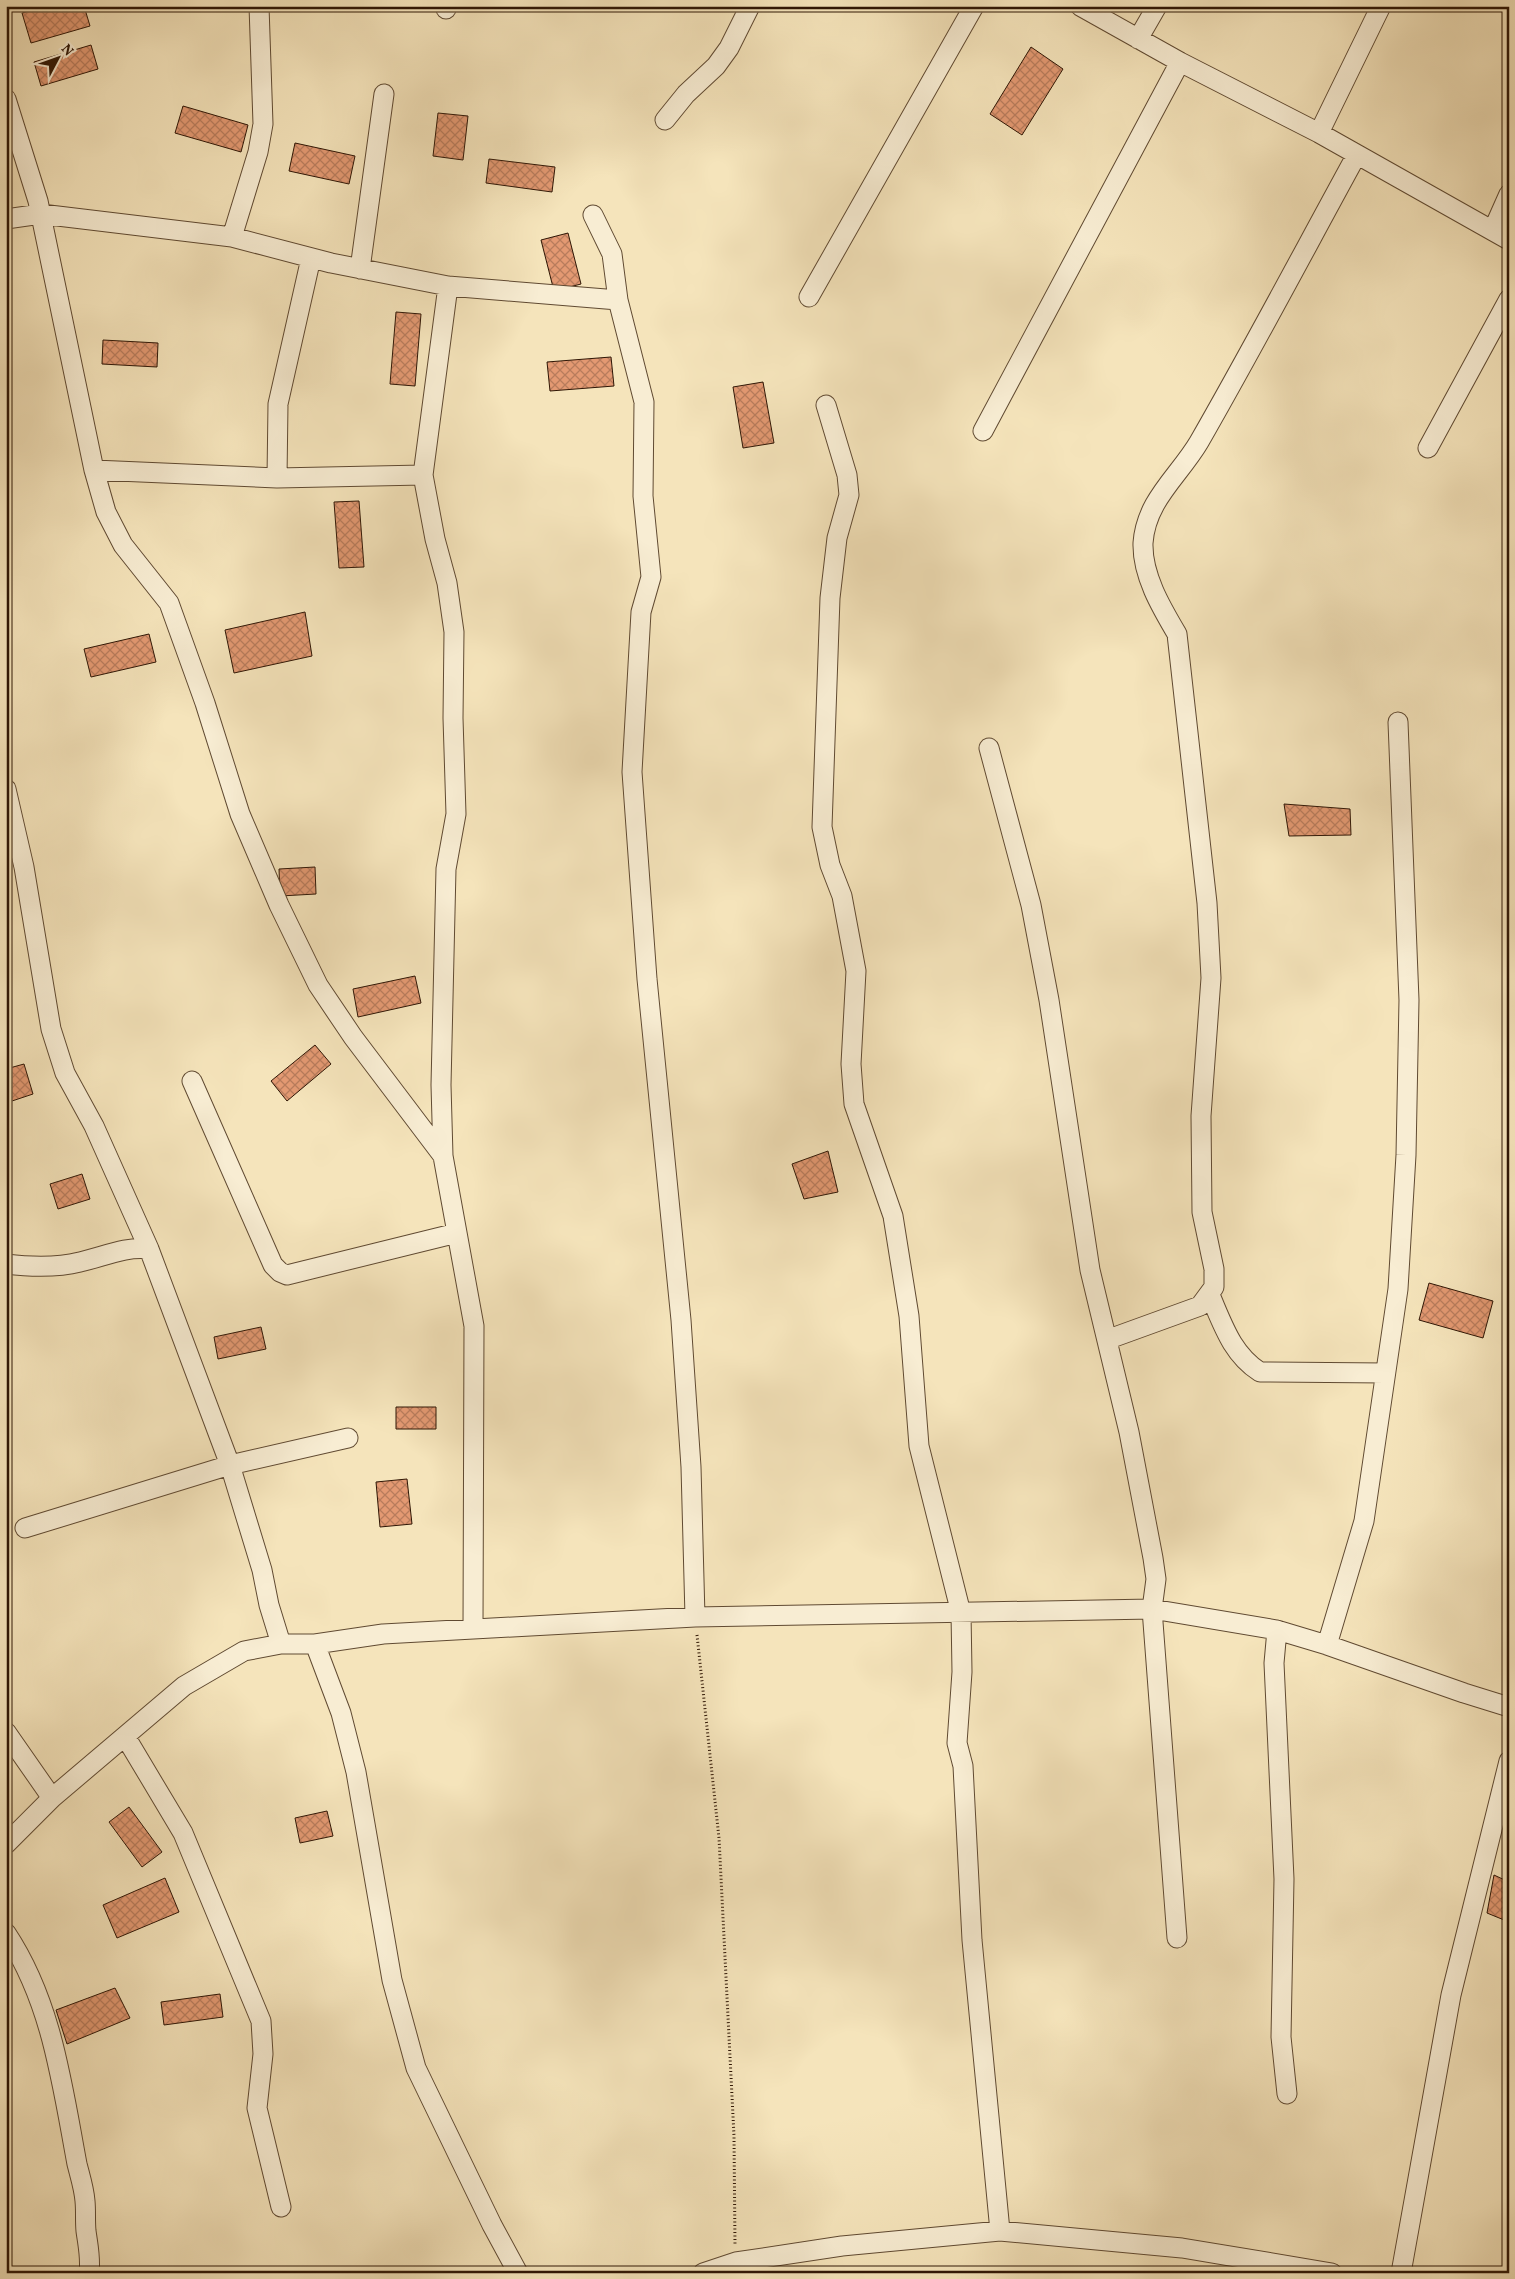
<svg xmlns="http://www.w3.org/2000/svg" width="1515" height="2279" font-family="Vollkorn,serif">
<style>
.building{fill:url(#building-cross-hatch);stroke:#2f1605}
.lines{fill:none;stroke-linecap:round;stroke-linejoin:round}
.minor-casing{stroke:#604a32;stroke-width:21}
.path{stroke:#2f1605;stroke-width:3;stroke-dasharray:1 2.5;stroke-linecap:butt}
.minor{stroke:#f8edd3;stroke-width:19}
</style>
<defs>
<pattern id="building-cross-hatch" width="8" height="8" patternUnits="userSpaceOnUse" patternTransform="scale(1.25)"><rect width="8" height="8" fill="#e39972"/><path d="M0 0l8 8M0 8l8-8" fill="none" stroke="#b87c5c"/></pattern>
</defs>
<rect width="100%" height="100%" fill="#f5e4bb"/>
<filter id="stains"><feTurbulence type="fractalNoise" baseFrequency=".004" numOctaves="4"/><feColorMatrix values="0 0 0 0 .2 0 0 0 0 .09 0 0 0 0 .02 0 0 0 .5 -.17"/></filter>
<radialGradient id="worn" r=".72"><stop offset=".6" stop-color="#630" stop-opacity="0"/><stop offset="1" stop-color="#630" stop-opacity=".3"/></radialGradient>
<path class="building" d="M46 6H84L90 26 31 43 22 13Z
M91 45 98 69 41 86 34 62Z
M1031 47 1063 69 1022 135 990 114Z
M183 106 248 125 241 152 175 133Z
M438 113 468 116 463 160 433 156Z
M295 143 355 156 349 184 289 171Z
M489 159 555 167 552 192 486 183Z
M568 233 581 284 554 291 541 240Z
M396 312 421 314 415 386 390 384Z
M103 340 158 343 157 367 102 364Z
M611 357 614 386 550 391 547 362Z
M763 382 774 443 743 448 733 387Z
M359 501 364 567 339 568 334 502Z
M305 612 312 656 234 673 225 630Z
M149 634 156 662 91 677 84 649Z
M1284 804 1350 809 1351 835 1289 836Z
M315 867 316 894 280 896 279 869Z
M415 976 421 1003 358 1017 353 989Z
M315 1045 331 1064 287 1101 271 1081Z
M24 1064 33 1094 6 1103V1069Z
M828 1151 838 1192 804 1199 792 1164Z
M82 1174 90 1199 58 1209 50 1184Z
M1429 1283 1493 1301 1483 1338 1419 1320Z
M261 1327 266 1349 218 1359 214 1337Z
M396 1407H436V1429H396Z
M407 1479 412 1524 380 1527 376 1482Z
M129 1807 162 1852 142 1867 109 1822Z
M327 1811 333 1836 300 1843 295 1818Z
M1494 1875 1509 1882V1922L1487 1913Z
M165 1878 179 1912 117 1938 103 1905Z
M115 1988 130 2018 67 2044 56 2010Z
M220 1994 223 2017 164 2025 161 2002Z"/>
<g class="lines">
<g class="minor-casing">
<path id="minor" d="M1080 6 1180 62 1319 133 1509 240
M446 9V6
M1138 39 1157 6
M6 99 38 201 94 470 106 512 123 545 169 603 205 703 240 814 279 905 318 985 353 1037 443 1156
M665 120 686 94 716 66 729 48 750 6
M1319 133 1381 6
M593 215 612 254 618 300 644 402 643 496 651 577 641 612 632 772 647 979 681 1320 691 1467 695 1617
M6 219 41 214 232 237 331 263 448 286 618 300
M1493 230 1509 194
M232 237 258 152 263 124 259 6
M360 269 384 94
M448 286 423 475 435 539 447 583 454 632 453 718 456 814 446 869 441 1085 443 1156 474 1326 473 1628
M809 297 974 6
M826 405 847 475 849 495 837 538 830 598 822 827 830 865 842 896 856 971 851 1064 854 1104 893 1216 909 1316 919 1446 961 1613 962 1672 957 1743 963 1766 972 1940 1000 2231
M983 431 1180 62
M1428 448 1509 299
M94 470 277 478 278 404 311 258
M277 478 423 475
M989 748 1031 905 1049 1000 1090 1270 1129 1432 1153 1558 1156 1579 1152 1609 1177 1938
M6 789 24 867 51 1029 65 1073 94 1126 149 1249 230 1465 262 1570 269 1605 281 1644
M192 1081 273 1265 280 1272 287 1275 457 1233
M6 1264C31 1267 56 1268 80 1262 103 1257 125 1246 149 1249
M1210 1295C1223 1325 1232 1354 1260 1372L1385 1373
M1109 1339 1200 1306 1214 1287V1269L1202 1212 1201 1116 1211 978 1207 903 1177 634C1161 607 1142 575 1143 543 1146 500 1179 476 1199 442 1253 348 1304 251 1356 156
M25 1528 230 1465 348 1438
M1277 1630 1274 1663 1284 1879 1281 2037 1287 2094
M315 1644 341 1713 356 1772 392 1980 416 2068 492 2225 518 2273
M1327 1645 1364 1521 1398 1289 1406 1155 1409 1000 1398 722
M6 1732 52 1798
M125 1736 183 1833 261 2021 263 2054 257 2108 281 2207
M6 1844 52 1798 184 1686 244 1651 281 1644H315L383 1634 695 1617 1152 1609 1277 1630 1327 1645 1464 1693 1509 1707
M6 1933C52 2002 62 2084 77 2164 80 2176 84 2188 85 2201 86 2211 85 2221 86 2231 88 2246 91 2258 89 2273
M703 2273 736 2262 842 2246 1000 2231 1182 2248 1332 2273
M1401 2273 1451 1995 1509 1761"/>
</g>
<path class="path" d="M697 1635 719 1838 734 2136 735 2245"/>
<use href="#minor" class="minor"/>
</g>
<rect width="1515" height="2279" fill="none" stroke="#f5e4bb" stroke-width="25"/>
<rect x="8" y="8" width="1500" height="2264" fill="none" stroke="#2f1605" stroke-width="2.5"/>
<rect x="12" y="12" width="1490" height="2254" fill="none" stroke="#2f1605"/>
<g transform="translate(58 58) rotate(49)" stroke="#f8edd3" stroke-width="4" paint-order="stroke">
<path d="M0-4L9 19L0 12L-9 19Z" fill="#2f1605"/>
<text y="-8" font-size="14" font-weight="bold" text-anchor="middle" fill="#2f1605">N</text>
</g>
<rect width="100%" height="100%" filter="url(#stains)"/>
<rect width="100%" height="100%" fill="url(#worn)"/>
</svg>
